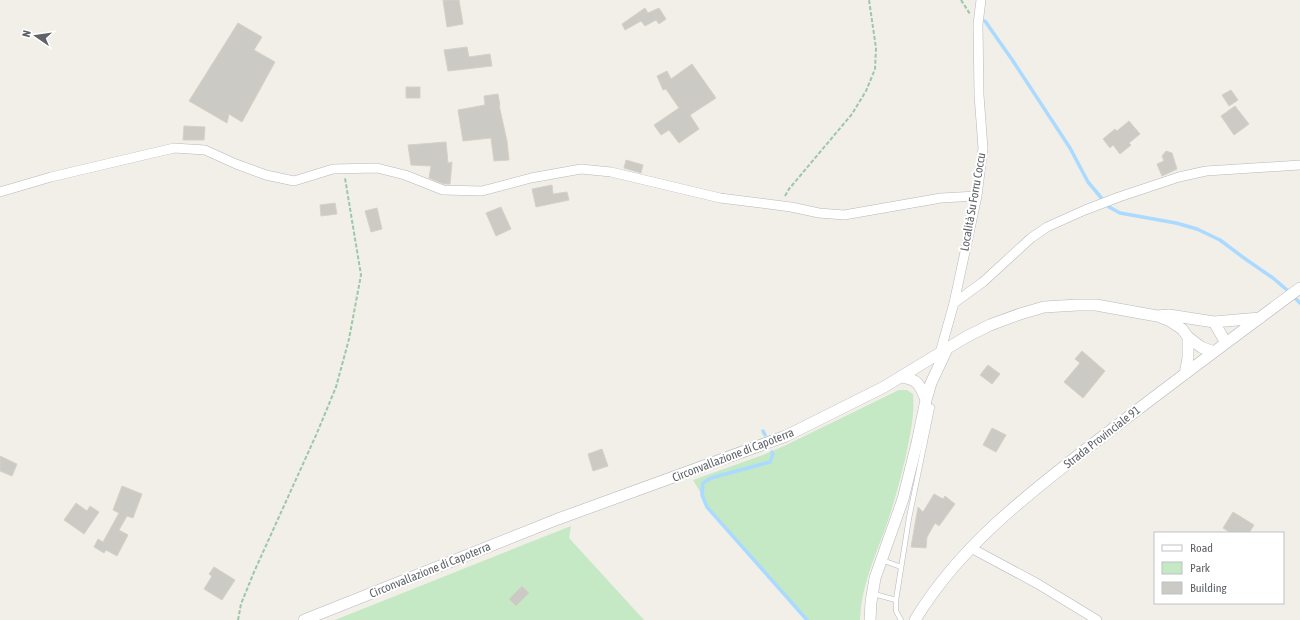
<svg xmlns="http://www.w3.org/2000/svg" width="1300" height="620" font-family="'Asap Condensed',sans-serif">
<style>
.green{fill:#c5e8c5}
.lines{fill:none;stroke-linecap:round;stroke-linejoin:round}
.stream{stroke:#aadaff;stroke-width:3.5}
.building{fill:#cccac5;stroke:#d6d1c6}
.service-casing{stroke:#b5b8bc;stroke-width:5.5}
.minor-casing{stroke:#b5b8bc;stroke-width:10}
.tertiary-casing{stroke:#b5b8bc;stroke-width:12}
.path{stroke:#9cc7a9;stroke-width:2;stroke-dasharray:4 2;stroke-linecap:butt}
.service{stroke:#fff;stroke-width:4.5}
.minor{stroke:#fff;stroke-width:9}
.tertiary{stroke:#fff;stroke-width:11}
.labels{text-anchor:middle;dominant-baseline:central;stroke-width:4;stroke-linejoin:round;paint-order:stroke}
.street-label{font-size:12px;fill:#5f6368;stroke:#fff}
</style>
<rect width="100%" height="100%" fill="#f1efe8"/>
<path class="green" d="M899 390H907L913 394C915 415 910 435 906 455 900 481 893 507 884 532 873 561 861 588 860 620H807L707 507 702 495 693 480 763 455 784 446Z
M571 526 569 538 644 620H335Z"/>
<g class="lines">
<path class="stream" d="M985 21 1013 61 1070 148 1088 182 1109 207 1120 213 1176 223 1197 229 1220 240 1244 258 1273 278 1287 290
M1296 299 1300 303
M763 431 765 435
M772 452 773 454 770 462 711 478 703 483 702 495 707 507 807 620"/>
</g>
<path class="building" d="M443 0H459L463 24 447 27Z
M645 8 648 13 659 8 666 19 659 24 656 20 645 26 641 21 625 30 622 24Z
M238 23 262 37 254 50 275 62 242 122 229 114 227 123 189 101Z
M467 47 469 57 490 54 492 66 448 71 444 50Z
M692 64 716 98 690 115 699 129 679 143 669 130 661 135 654 125 679 108 666 89 663 90 657 76 667 71 671 79Z
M406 87H420V98H406Z
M1231 90 1238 100 1229 106 1222 95Z
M498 94 500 105H499L507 141 509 160 494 161 491 138 463 141 458 110 485 105 484 96Z
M1235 106 1249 124 1234 135 1221 116Z
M1129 121 1140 134 1129 143 1131 145 1120 154 1113 145 1110 148 1103 139 1115 129 1117 131Z
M184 126 205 127 204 140H183Z
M446 142 448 163 452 162 450 184H444L429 178 431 166 411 165 408 145Z
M1166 151 1172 153 1177 169 1162 176 1157 164 1164 161 1162 156Z
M626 160 643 165 641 173 624 168Z
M552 185 553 194 567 192 569 200 536 207 532 189Z
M335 203 337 214 321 216 320 205Z
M501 207 511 229 496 236 486 213Z
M377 208 382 229 371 232 365 211Z
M1082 351 1105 371 1083 398 1064 382 1080 363 1075 359Z
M988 365 1000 374 992 384 980 375Z
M992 428 1006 435 996 452 983 445Z
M602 449 608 466 593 471 588 454Z
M0 456 17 464 12 476 0 471Z
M122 486 142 494 133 518 127 516 119 530 128 535 117 556 106 550 104 553 94 547 98 539 103 542 119 513 113 510Z
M934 494 943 499 945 496 955 504 939 526 935 523 927 537 926 548 911 547 918 507 923 512Z
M76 503 87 511 90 506 99 512 84 534 64 520Z
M1233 512 1254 525 1249 533H1231L1223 528Z
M214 567 235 580 222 600 204 589 212 576 209 574Z
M522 586 529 593 516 606 509 599Z"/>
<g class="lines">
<g class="service-casing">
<path id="service" d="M882 560 901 567
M874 594 896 600
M901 620 896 611V600L909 518 932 407 926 404"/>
</g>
<g class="minor-casing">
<path id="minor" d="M0 192 51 177 174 148 205 150 236 164 266 175 294 181 333 169 377 168 405 175 443 190 482 191 531 178 581 169 611 172 720 198 791 207 819 213 844 215 941 198 977 196
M954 303 983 282 1031 238 1047 227 1085 210 1119 197 1179 177 1206 171 1300 165
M940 353 954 303 977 196 983 148 979 95 978 24 981 0
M971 548 1038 584 1097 620"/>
</g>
<g class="tertiary-casing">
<path id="tertiary" d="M1160 317 1170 321 1182 329 1188 337 1201 347 1214 352
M1214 322 1226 343
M1185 374 1188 358V337
M901 377C918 379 920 385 926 400
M304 620 558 519 786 436 884 387 966 337 990 325 1020 314 1044 307 1078 305H1096L1157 316 1169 315 1214 322 1260 318
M870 620 871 602 875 578 903 499 917 443 926 400 931 383 947 349
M915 620C962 542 1036 488 1107 433 1171 384 1235 336 1300 288"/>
</g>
<path class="path" d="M961 0 970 14
M785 196 789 189 852 114 866 91 875 69 876 48 869 0
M238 620 241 604 254 572 317 433 336 387 349 339 361 275 345 178"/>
<use href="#service" class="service"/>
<use href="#minor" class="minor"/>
<use href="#tertiary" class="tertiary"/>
</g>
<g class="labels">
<g class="street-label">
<text transform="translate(973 202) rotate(-80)">Località Su Forru Coccu</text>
<text transform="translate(1102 437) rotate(-38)">Strada Provinciale 91</text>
<text transform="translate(733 455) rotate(-21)">Circonvallazione di Capoterra</text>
<text transform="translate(430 570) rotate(-22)">Circonvallazione di Capoterra</text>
</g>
</g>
<rect x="1154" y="532" width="130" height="72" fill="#ffffff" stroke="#bfc1c3"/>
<rect x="1162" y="545" width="20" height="6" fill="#ffffff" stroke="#bfc1c3"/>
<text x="1190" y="552" font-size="12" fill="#5f6368">Road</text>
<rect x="1162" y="562" width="20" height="12" fill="#c5e8c5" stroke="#bfc1c3"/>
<text x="1190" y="572" font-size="12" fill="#5f6368">Park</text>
<rect x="1162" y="582" width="20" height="12" fill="#cccac5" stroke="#bfc1c3"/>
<text x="1190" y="592" font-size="12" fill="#5f6368">Building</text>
<g transform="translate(36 36) rotate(283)" stroke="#ffffff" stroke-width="3" paint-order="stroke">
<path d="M0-3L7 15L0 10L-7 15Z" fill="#5f6368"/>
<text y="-6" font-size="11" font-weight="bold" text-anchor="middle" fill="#5f6368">N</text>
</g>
</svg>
